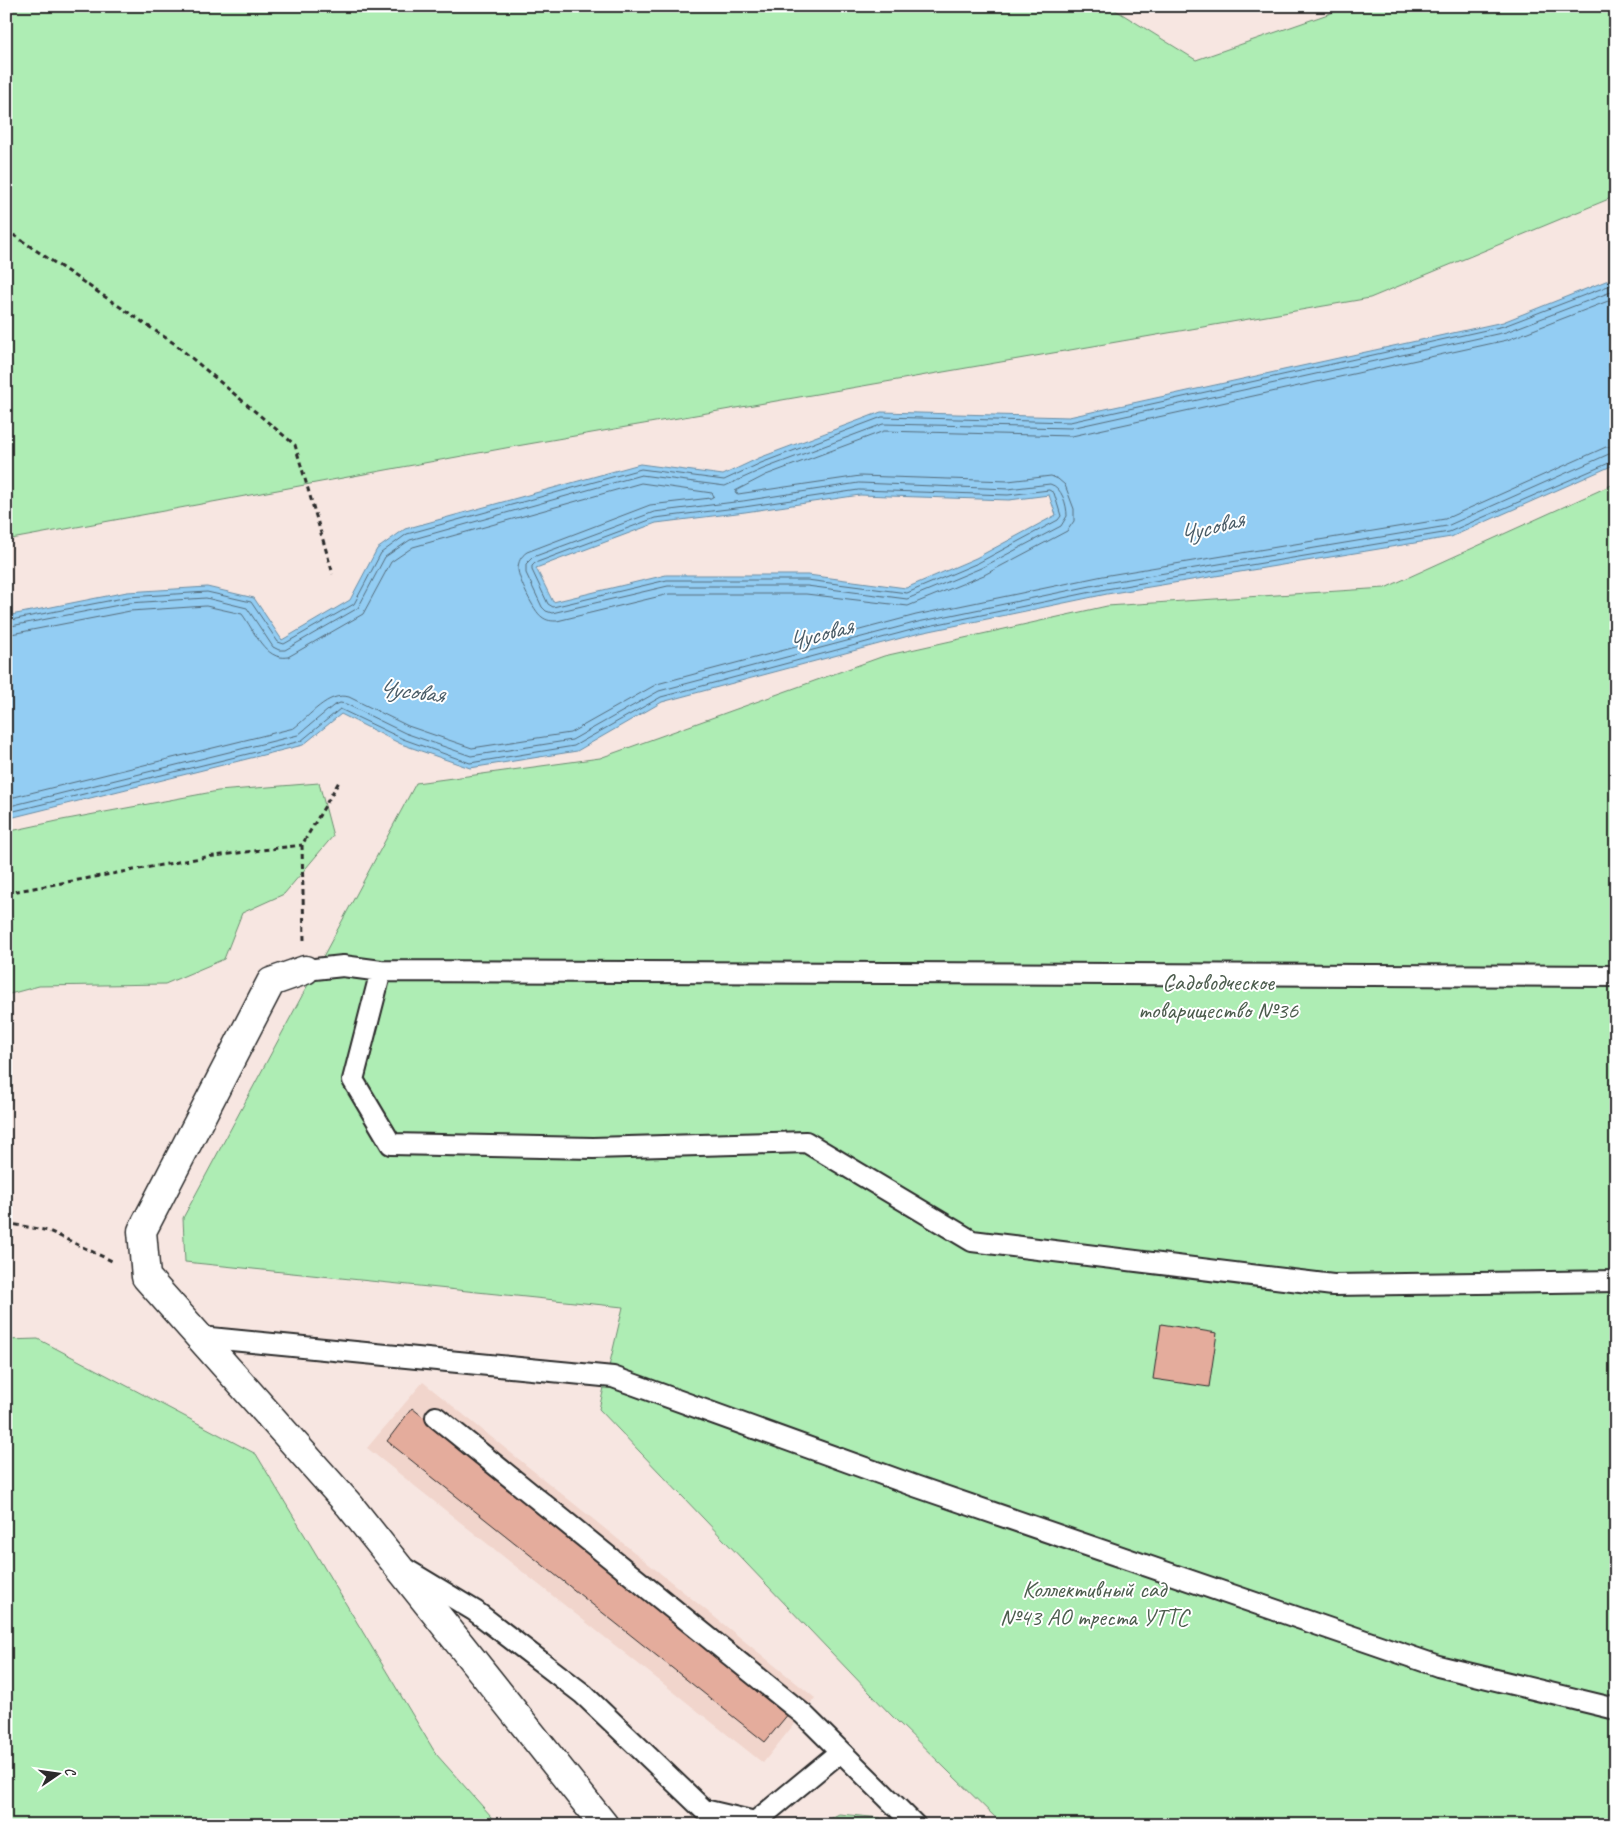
<svg xmlns="http://www.w3.org/2000/svg" width="1622" height="1831" font-family="Caveat,sans-serif">
<style>
.built{fill:#f1d5cc}
.green{fill:#aeedb4;stroke:#6c8c70}
.water{fill:#93cdf3;stroke:#698ca3;fill-rule:evenodd}
.lines{fill:none;stroke-linecap:round;stroke-linejoin:round}
.shore{stroke:#556c7b;stroke-width:1}
.building{fill:#e4ac9c;stroke:#2b2b2b}
.service-casing{stroke:#2b2b2b;stroke-width:24}
.minor-casing{stroke:#2b2b2b;stroke-width:31}
.path{stroke:#2b2b2b;stroke-width:3;stroke-dasharray:5 4;stroke-linecap:butt}
.service{stroke:#fff;stroke-width:20}
.minor{stroke:#fff;stroke-width:28}
.labels{text-anchor:middle;dominant-baseline:central;stroke-width:4;stroke-linejoin:round;paint-order:stroke}
.park-label{font-size:24px;fill:#4c5c4d;stroke:#fff}
.water-label{font-size:25px;font-style:italic;fill:#4a5c67;stroke:#fff}
</style>
<rect width="100%" height="100%" fill="#f7e6e1"/>
<filter id="ink" filterUnits="userSpaceOnUse"><feTurbulence type="fractalNoise" baseFrequency=".02" numOctaves="2"/><feDisplacementMap in="SourceGraphic" scale="10" xChannelSelector="R" yChannelSelector="G"/><feConvolveMatrix kernelMatrix="1 2 1 2 8 2 1 2 1" color-interpolation-filters="sRGB"/></filter>
<g filter="url(#ink)">
<path class="built" d="M423 1382 815 1698 763 1763 367 1448Z"/>
<path class="green" d="M6 6H1109L1196 60 1351 6H1616V196L1370 298 511 447 6 540Z
M1616 483V1825H1003L892 1716 599 1409 623 1307 185 1262 183 1218 416 783 600 758 884 656 1107 606 1385 588Z
M319 783 333 836 284 894 242 913 224 959 165 984 39 986 6 995V832L62 820 218 791Z
M38 1339 256 1454 436 1754 499 1825H6V1340Z
M839 1814 881 1818 887 1825H817Z"/>
<path class="water" d="M1616 277V464L1451 537 1107 594 920 633 662 702 577 751 470 768 401 744 341 714 303 745 6 819V616L127 592 207 587 254 598 282 640 350 600 377 549 405 529 640 464 723 475 759 458 881 412 1069 417 1503 322ZM860 495 1009 500 1049 495 1056 515 976 558 906 588 808 575H666L553 602 536 568 656 523 745 512Z"/>
<g class="lines">
<path class="shore" d="M859 483 1008 489 1050 484C1062 487 1067 505 1067 516L1061 526 981 568 907 599 807 586H668L552 613 546 611 542 607 526 573V564L533 557 654 512 743 501Z
M859 490 1008 495 1049 490 1054 493 1061 516 1058 520 978 563 907 593 807 580H667L553 607 548 604 532 570V566L535 563 655 518 744 507Z
M6 621 128 597 207 592 251 602 278 642 284 644 354 604 381 553 407 534 641 469 724 480 761 463 882 417 1070 422 1504 326 1616 283
M6 627 129 603 206 598 247 608 273 647 279 650H285L358 608 385 557 410 540 641 475 725 486 763 469 883 424 1071 428 1506 332 1616 290
M6 635 130 611 206 606 242 614C254 630 265 661 288 657L363 614 391 562 413 547 641 483 712 493 714 496 711 498 650 505 527 552C521 556 518 562 518 569 518 578 534 612 542 617 547 621 552 621 557 621L669 594H806L908 606 984 575 1067 531 1074 521V509L1065 485 1058 479 1051 476 1008 481 860 476 738 494 736 493 735 491 766 475 884 431 1072 436 1507 340 1616 298
M6 799 294 728C309 717 328 691 349 697L408 726 472 748 570 733 657 684 916 615 1103 576 1445 519 1606 447 1616 446
M6 807 298 735 333 706 340 703 346 704 405 733 471 756 572 740 659 691 918 622 1105 583 1447 526 1609 454 1616 453
M6 813 301 741 340 709 403 739 470 763 574 746 661 697 919 628 1106 589 1449 532 1616 460"/>
</g>
<path class="building" d="M1161 1324 1217 1333 1209 1387 1153 1379Z
M412 1408 789 1713 765 1742 387 1441Z"/>
<g class="lines">
<g class="service-casing">
<path id="service" d="M305 970 343 966 381 971 1616 976
M381 971 353 1080 391 1144 593 1148 806 1142 972 1241 1333 1285 1616 1281
M200 1337 613 1377 915 1486 1438 1666 1616 1709
M436 1417 803 1714 915 1825
M407 1570 475 1611 583 1694 704 1810 755 1822 840 1752"/>
</g>
<g class="minor-casing">
<path id="minor" d="M305 970 271 982 142 1231 146 1277 350 1506 604 1825"/>
</g>
<path class="path" d="M6 230 175 344 295 445 333 574
M6 893 206 857 302 845
M304 940 302 845 340 780
M6 1223 49 1231 114 1262"/>
<use href="#service" class="service"/>
<use href="#minor" class="minor"/>
</g>
</g>
<g class="labels">
<g class="park-label">
<text x="1218" y="982">Садоводческое<tspan x="1218" dy="28">товарищество №36</tspan></text>
<text x="1094" y="1589">Коллективный сад<tspan x="1094" dy="28">№43 АО треста УТТС</tspan></text>
</g>
<g class="water-label">
<text transform="translate(1211 527) rotate(-15)">Чусовая</text>
<text transform="translate(820 634) rotate(-15)">Чусовая</text>
<text transform="translate(411 691) rotate(6)">Чусовая</text>
</g>
</g>
<rect width="1622" height="1831" fill="none" stroke="#fff" stroke-width="25"/>
<rect x="12" y="12" width="1597" height="1806" fill="none" stroke="#2b2b2b" stroke-width="2" filter="url(#ink)"/>
<g transform="translate(58 1774) rotate(77)" stroke="#ffffff" stroke-width="4" paint-order="stroke">
<path d="M0-4L9 19L0 12L-9 19Z" fill="#2b2b2b"/>
<text y="-8" font-size="14" font-weight="bold" text-anchor="middle" fill="#2b2b2b">С</text>
</g>
</svg>
